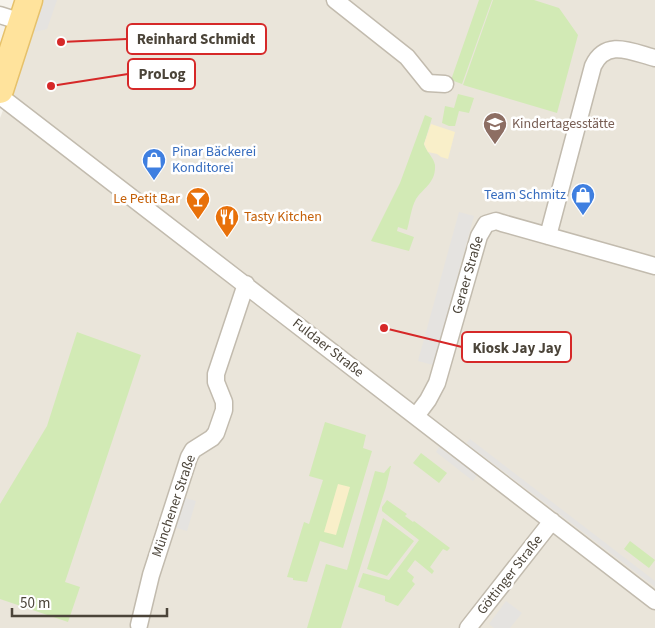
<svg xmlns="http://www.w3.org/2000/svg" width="655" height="628" font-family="'Source Sans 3',sans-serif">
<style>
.residential{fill:#eae5da}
.green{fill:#d2eab5}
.sand{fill:#f9efc9}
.parking{fill:#e5e3e0}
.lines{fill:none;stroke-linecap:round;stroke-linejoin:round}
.minor-casing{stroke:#c2bbae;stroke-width:19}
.primary-casing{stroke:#e6c16a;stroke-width:29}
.minor{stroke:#fff;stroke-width:16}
.primary{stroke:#ffe39c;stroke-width:26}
.labels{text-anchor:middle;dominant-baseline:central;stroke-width:5;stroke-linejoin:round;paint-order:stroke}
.education-label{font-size:14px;fill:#785e54;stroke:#fff;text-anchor:start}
.shop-label{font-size:14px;fill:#366cbe;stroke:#fff;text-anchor:start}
.food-label{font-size:14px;fill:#c56008;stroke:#fff;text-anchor:end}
.street-label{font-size:14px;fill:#4b4439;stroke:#fff}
.leader{fill:none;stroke:#d62828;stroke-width:2}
.callout-dot{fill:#d62828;stroke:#fff;stroke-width:2}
.callout{fill:#fff;stroke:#d62828;stroke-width:2}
.callout-label{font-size:15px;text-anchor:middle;font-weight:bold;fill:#4b4439}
</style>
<rect width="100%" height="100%" fill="#f6f3ec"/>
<path class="residential" d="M46 0H655V628H0V118Z"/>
<path class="green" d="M479 0H492L462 84 451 80Z
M493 0H534L559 8 578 35 557 113 463 85Z
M458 94 474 98 469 113 459 111 455 126H449L442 123 445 106 454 108Z
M425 115 432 118 424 144C426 151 434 158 435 165 436 183 423 188 416 199 411 208 410 220 407 230L398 227 397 231 414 237 409 251 371 241 400 183Z
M77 332 141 355 65 582 80 587 68 622 0 599V504L47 426Z
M325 422 366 435 363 448 372 451 343 548 320 541 307 582 293 580V578L287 577 304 522 309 524 323 480 309 476Z
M421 453 447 473 439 483 413 463Z
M390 466H391L386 487 341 628H307L326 564 347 570 375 471 384 473Z
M387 500 407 514 405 516 413 522 414 521 450 548 447 551 443 549 430 567 434 571 432 574 415 560 407 571 414 577 412 581 415 584 398 606 385 601V596L358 587 363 573 389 580 419 540 382 511V507Z
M383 518 414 541 387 576 367 569Z
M630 541 655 560 649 568 624 549Z"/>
<path class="sand" d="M431 124 455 132 448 159 441 157 437 154 428 152 424 144Z
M338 484 350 487 336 535 324 532Z"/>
<path class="parking" d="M42 0H57L47 29 31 33Z
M459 212 474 216 433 365 418 361Z
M470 439 655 581V587L466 443Z
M439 447 477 475 473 481 436 452Z
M182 497 196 501 187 531 173 527Z
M506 601 522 613 510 628H494L489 624Z"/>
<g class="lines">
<g class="minor-casing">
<path id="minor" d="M335 0 407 57 428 83 445 84
M0 15 22 22
M0 96 655 601
M548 236 593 66C606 38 632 52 655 58
M416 416 428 400 437 383 479 236 486 224 496 221 502 223 655 266
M139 625 151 575 189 457 193 450 212 438 216 433 224 410V402L216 382V374L246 284
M468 628 552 521"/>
</g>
<g class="primary-casing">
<path id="primary" d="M0 90 29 0"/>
</g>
<use href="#minor" class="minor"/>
<use href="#primary" class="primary"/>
</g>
<defs>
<g id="school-pin" transform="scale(1.25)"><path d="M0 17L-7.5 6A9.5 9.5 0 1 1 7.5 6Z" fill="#8d6e63" stroke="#fff"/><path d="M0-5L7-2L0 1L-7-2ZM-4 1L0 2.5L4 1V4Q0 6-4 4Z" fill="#fff"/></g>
<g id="shop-pin" transform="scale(1.25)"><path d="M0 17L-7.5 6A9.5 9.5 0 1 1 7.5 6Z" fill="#3f7fe0" stroke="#fff"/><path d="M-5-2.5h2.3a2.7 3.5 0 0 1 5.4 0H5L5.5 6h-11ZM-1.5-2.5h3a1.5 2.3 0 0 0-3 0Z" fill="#fff"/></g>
<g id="bar-pin" transform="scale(1.25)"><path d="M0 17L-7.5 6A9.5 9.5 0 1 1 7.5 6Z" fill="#e8710a" stroke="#fff"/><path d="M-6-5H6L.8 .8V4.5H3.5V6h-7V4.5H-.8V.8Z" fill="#fff"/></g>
<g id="restaurant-pin" transform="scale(1.25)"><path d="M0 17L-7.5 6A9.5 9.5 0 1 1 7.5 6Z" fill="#e8710a" stroke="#fff"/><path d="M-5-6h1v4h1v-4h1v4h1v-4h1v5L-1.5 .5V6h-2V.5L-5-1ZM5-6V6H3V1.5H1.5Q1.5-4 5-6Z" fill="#fff"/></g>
</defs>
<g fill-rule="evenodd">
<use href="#school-pin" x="495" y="124"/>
<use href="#shop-pin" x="154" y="160"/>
<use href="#shop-pin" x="583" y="195"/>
<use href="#bar-pin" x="198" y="199"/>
<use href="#restaurant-pin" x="227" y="217"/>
</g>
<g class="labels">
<g class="education-label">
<text x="512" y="124">Kindertagesstätte</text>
</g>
<g class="shop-label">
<text x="172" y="152">Pinar Bäckerei<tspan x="172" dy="16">Konditorei</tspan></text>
<text x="566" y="195" text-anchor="end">Team Schmitz</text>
</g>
<g class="food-label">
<text x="180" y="199">Le Petit Bar</text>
<text x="244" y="217" text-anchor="start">Tasty Kitchen</text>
</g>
<g class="street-label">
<text transform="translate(468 275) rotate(-74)">Geraer Straße</text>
<text transform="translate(328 348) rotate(38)">Fuldaer Straße</text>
<text transform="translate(174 506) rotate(-71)">Münchener Straße</text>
<text transform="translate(510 575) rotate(-52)">Göttinger Straße</text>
</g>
</g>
<path class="leader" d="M61 42L127 39M51 86L128 74M384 328L462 347"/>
<g class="callout-dot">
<circle cx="61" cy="42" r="5"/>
<circle cx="51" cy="86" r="5"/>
<circle cx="384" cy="328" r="5"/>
</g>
<g class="callout">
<rect x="127" y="24" width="139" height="30" rx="5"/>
<rect x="128" y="59" width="67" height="30" rx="5"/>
<rect x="462" y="332" width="109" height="30" rx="5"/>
</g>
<g class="callout-label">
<text x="196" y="44">Reinhard Schmidt</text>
<text x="162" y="79">ProLog</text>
<text x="517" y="353">Kiosk Jay Jay</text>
</g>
<path d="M12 608v8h155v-8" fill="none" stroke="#4b4439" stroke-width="2.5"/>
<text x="20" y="608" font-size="15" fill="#4b4439" stroke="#ffffff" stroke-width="4" paint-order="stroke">50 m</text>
</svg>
